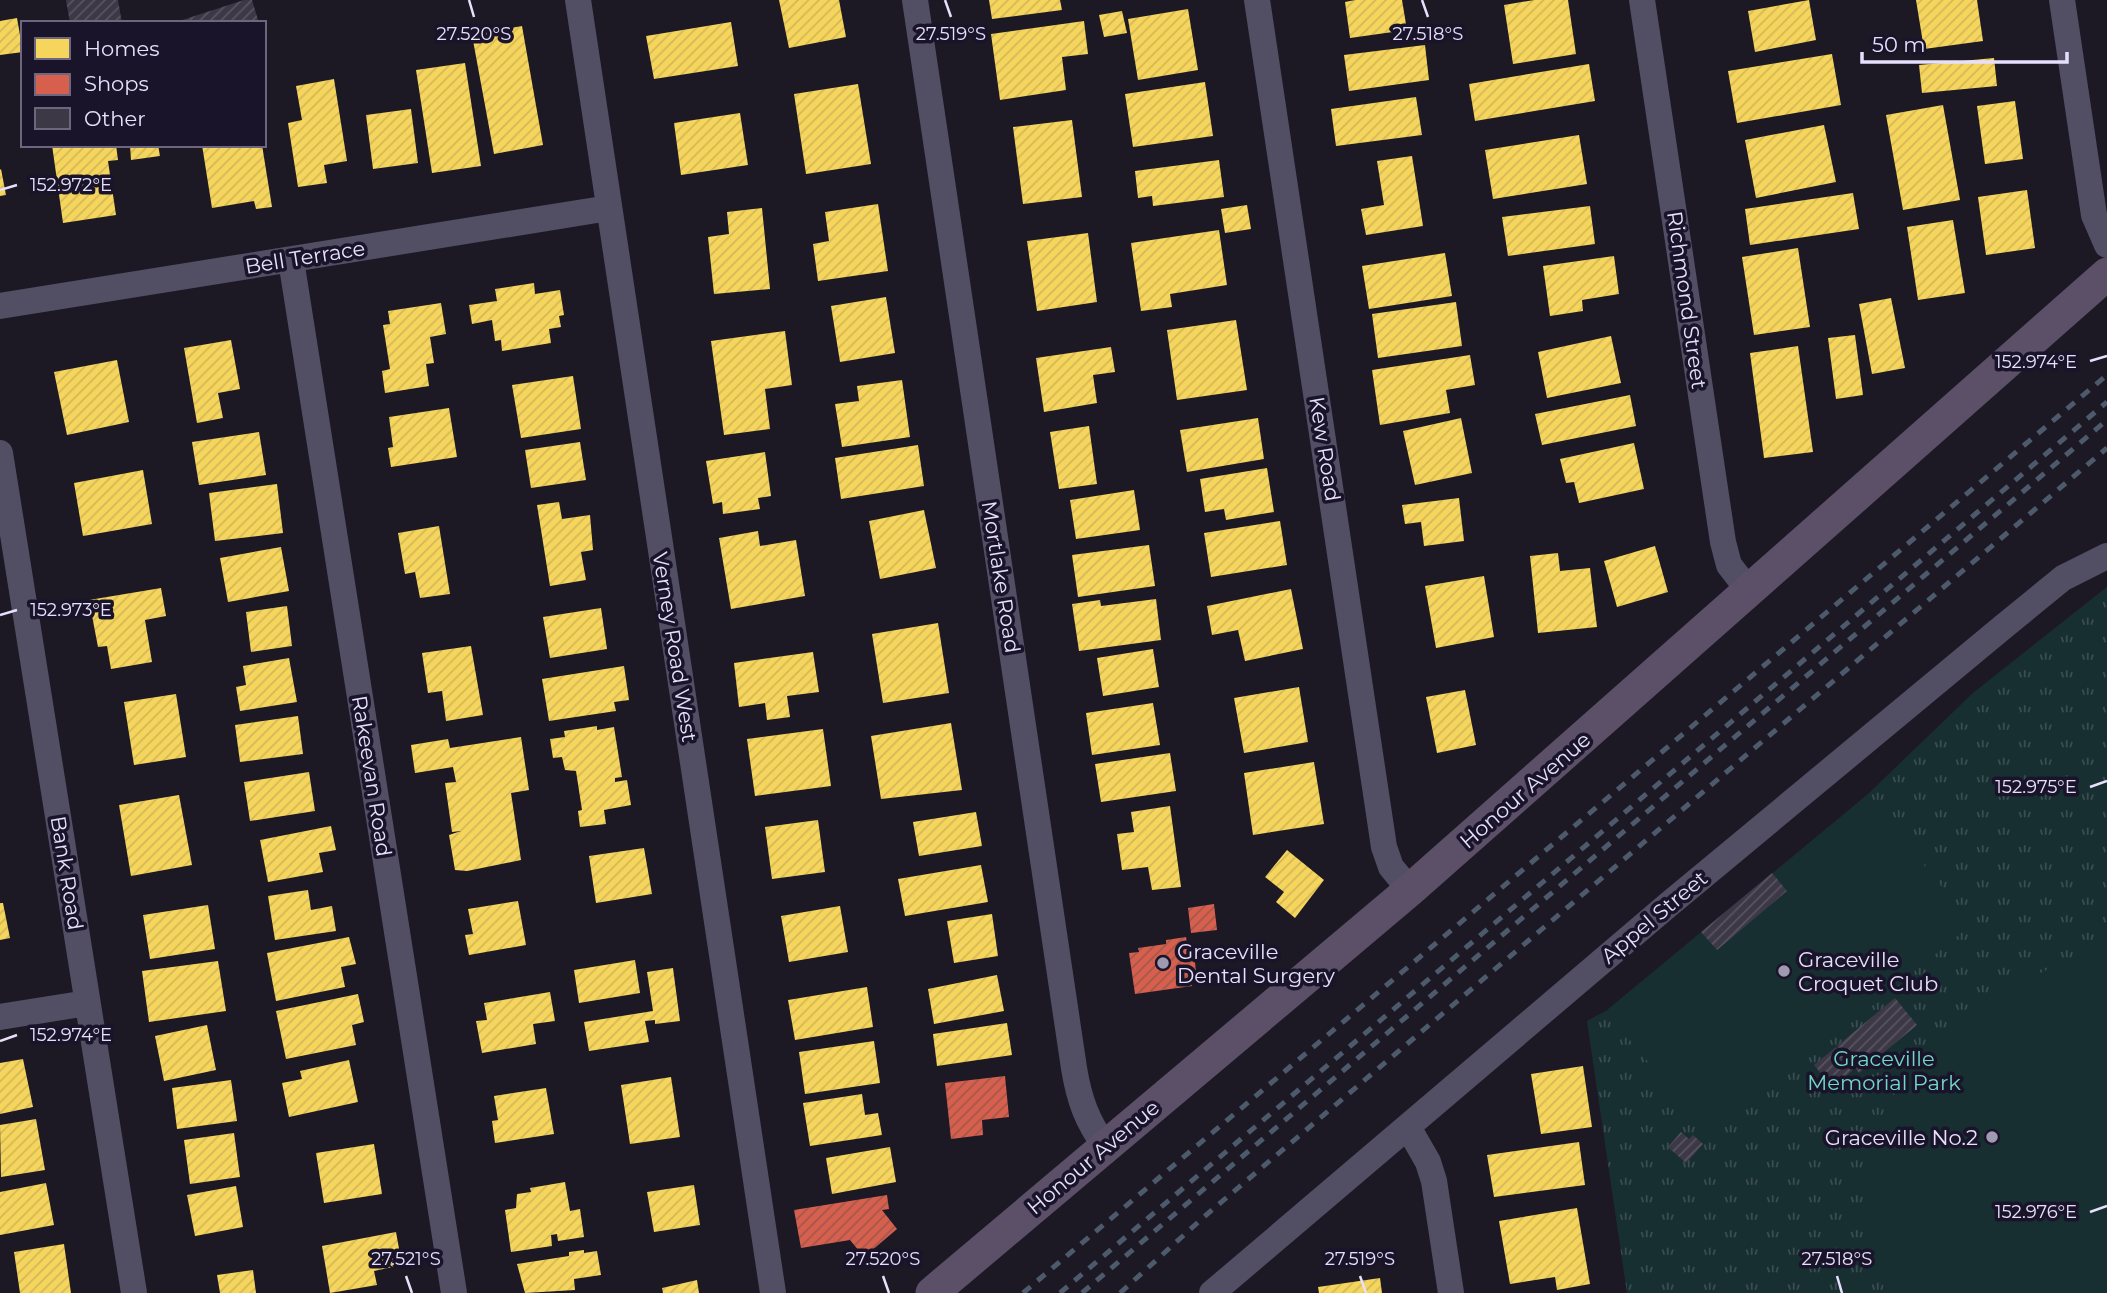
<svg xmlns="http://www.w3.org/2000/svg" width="2107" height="1293" font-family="Montserrat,sans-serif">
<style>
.park{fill:url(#park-tufts)}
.pitch{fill:#182f32}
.homes{fill:url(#homes-hatch)}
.shops{fill:url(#shops-hatch)}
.building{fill:url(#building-hatch)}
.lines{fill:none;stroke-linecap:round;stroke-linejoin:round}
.minor{stroke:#524f65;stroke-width:26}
.major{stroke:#5b5068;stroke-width:33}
.rail{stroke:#4c5a6c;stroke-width:5;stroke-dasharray:10 9;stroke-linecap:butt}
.ticks{fill:none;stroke:#e6e0fc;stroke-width:2.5}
.poi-dot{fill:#9f9ab1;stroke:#1a142a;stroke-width:2.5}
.labels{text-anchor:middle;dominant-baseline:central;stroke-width:7;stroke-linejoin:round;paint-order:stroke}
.street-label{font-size:21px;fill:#e6e0fc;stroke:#1a142a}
.poi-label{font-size:21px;fill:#e6e0fc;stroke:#1a142a;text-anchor:start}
.park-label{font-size:21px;fill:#70d8c9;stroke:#1a142a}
.ticks-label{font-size:18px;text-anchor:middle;fill:#e6e0fc;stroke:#1a142a;stroke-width:7;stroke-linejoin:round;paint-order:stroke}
</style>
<defs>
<pattern id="park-tufts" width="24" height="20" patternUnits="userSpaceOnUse" patternTransform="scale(1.75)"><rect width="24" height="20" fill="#182f32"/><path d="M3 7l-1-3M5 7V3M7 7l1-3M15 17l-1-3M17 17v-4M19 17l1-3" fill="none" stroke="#3a4d51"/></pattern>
<pattern id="homes-hatch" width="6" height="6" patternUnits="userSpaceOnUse" patternTransform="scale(1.75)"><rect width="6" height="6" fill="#f6d55c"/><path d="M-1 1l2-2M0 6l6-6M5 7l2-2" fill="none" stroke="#d3b859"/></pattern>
<pattern id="shops-hatch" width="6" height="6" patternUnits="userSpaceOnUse" patternTransform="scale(1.75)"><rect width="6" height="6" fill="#d6604d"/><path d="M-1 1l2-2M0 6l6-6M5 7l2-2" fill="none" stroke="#a3564d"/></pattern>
<pattern id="building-hatch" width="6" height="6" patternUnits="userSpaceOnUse" patternTransform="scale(1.75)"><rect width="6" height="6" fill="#3c3846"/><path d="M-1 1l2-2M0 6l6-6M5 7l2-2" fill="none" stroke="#585462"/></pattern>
</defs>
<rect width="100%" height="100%" fill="#1c1925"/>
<path class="park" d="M2107 587V1293H1627L1587 1021 1606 1011 1867 795 1973 693Z"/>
<path class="pitch" d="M1867 795 1972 924 1711 1138 1606 1011Z
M2107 950V1293H1886C1855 1215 1858 1141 1910 1071 1926 1049 1958 1031 1980 1014 2018 984 2058 958 2107 950Z"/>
<path class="homes" d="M779 0H839L846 37 789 48Z
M989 0H1060L1062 10 992 19Z
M1355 0H1402L1407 30 1350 38 1345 2Z
M1534 0H1568L1576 54 1513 64 1504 5Z
M1809 0 1816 40 1755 52 1748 11Z
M1916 0H1977L1983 41 1924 49Z
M1188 9 1198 70 1138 80 1128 19Z
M1122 11 1127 33 1104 37 1099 15Z
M17 18 23 52 0 55V21Z
M1084 21 1088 54 1062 57 1066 90 1000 100 991 34Z
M731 22 738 66 654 79 646 36Z
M522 26 543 145 494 154 472 35Z
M1425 45 1429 80 1349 91 1344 55Z
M1832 54 1841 105 1737 123 1728 71Z
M1994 58 1997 86 1922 93 1919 65Z
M465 63 481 166 432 173 416 70Z
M1589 64 1595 101 1475 121 1469 84Z
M334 79 347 161 324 165 327 183 298 187 288 123 302 120 296 86Z
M1205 82 1213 136 1133 147 1125 94Z
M858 84 871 164 806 174 794 94Z
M1416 97 1422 135 1336 146 1331 109Z
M2015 101 2023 159 1985 164 1977 106Z
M1943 105 1960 200 1903 210 1886 115Z
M411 109 418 163 373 169 366 115Z
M740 113 748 165 681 175 674 123Z
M1072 120 1082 197 1023 204 1013 127Z
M1824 125 1836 182 1756 198 1745 140Z
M1579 135 1587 184 1493 199 1485 150Z
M52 145H116L118 160 108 161 116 215 63 223Z
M130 145H158L160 156 131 160Z
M202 145H262L272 207 256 209 254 201 212 208Z
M1412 156 1423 226 1366 235 1361 209 1384 205 1377 161Z
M1219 160 1224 197 1153 206 1152 196 1138 198 1135 171Z
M1 169 6 195 0 196V170Z
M2027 190 2035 248 1986 255 1978 197Z
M1853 193 1859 229 1750 245 1745 209Z
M878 204 888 271 818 281 813 244 829 241 825 212Z
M1247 205 1251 229 1225 233 1221 209Z
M1590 206 1595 244 1508 256 1502 217Z
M762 208 770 289 714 294 708 237 729 234 727 212Z
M1953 220 1965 293 1918 300 1907 227Z
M1219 230 1227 285 1170 294 1172 307 1141 311 1131 243Z
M1088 233 1097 302 1037 311 1027 241Z
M1798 248 1810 327 1754 335 1742 257Z
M1445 253 1452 296 1369 309 1362 266Z
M1614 256 1619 294 1582 300 1583 311 1550 316 1543 266Z
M534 283 535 294 560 290 564 315 559 316 561 327 549 329 551 343 502 351 501 340 495 341 492 320 472 324 469 305 497 301 495 289Z
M886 297 895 353 840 362 831 306Z
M1891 298 1905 368 1872 374 1859 304Z
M1456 302 1462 346 1378 358 1372 314Z
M441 303 446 334 430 337 434 363 426 364 429 386 385 393 382 371 390 369 383 325 390 324 388 311Z
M1236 320 1247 390 1177 400 1167 330Z
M785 331 792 385 765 389 770 429 724 435 711 341Z
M1855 335 1863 395 1836 399 1828 338Z
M1611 336 1621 383 1547 398 1538 352Z
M231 340 240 389 218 393 223 418 197 423 184 348Z
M1798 346 1813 452 1764 458 1750 353Z
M1111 347 1115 372 1093 375 1097 403 1044 412 1036 358Z
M1470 355 1475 385 1446 390 1450 413 1380 425 1372 370Z
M117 360 129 422 67 435 54 372Z
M573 376 581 429 521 438 512 385Z
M902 380 910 437 842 447 835 404 859 401 857 386Z
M1630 395 1636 426 1542 445 1535 414Z
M449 408 457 457 391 467 388 448 393 447 389 417Z
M1258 418 1264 459 1187 472 1180 430Z
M1461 418 1472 473 1415 485 1403 431Z
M1089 426 1097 484 1059 489 1050 432Z
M259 432 266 475 199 485 192 442Z
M580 442 586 480 531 488 525 450Z
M1634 443 1644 489 1579 503 1574 482 1566 483 1560 459Z
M918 445 924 486 841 499 835 458Z
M765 452 771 496 758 498 760 509 723 514 722 502 713 504 706 461Z
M1267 468 1274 512 1226 520 1224 509 1205 512 1200 479Z
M143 470 152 524 83 536 74 483Z
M277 484 283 533 215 541 209 493Z
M1134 490 1140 530 1076 539 1070 500Z
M1459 498 1464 541 1424 546 1421 522 1405 524 1402 505Z
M559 502 562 519 590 515 593 550 581 552 586 580 550 586 537 505Z
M924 510 936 568 880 579 869 521Z
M1280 521 1287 565 1211 577 1204 533Z
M439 526 450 594 420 598 415 572 405 574 398 533Z
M758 531 760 546 796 540 805 596 731 609 719 538Z
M1149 545 1155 586 1078 597 1072 555Z
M1655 546 1668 592 1617 607 1604 561Z
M281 547 289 591 228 602 220 558Z
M1558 553 1560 571 1590 568 1597 627 1538 633 1530 556Z
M1484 576 1494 637 1436 648 1425 586Z
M161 588 166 616 145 620 152 662 111 669 107 646 98 647 89 600Z
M1291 589 1303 649 1245 661 1238 630 1212 635 1207 606Z
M1156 599 1161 640 1079 651 1072 604 1100 600 1101 606Z
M287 606 292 646 251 652 246 612Z
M601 608 607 649 550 658 543 617Z
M938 623 949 693 883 703 872 634Z
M471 646 483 715 446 721 442 691 428 693 422 653Z
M1153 649 1159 687 1103 696 1097 658Z
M813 652 819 692 787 696 790 717 767 720 765 703 739 707 734 663Z
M289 658 297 702 240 711 236 687 246 685 243 666Z
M624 666 629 700 614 702 616 711 549 721 542 679Z
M1299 687 1308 742 1244 753 1234 698Z
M1465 690 1476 745 1437 753 1426 697Z
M176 694 186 757 134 765 124 702Z
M1153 703 1160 745 1092 755 1086 713Z
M298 716 303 754 240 762 235 725Z
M951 723 962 790 881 799 871 736Z
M597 726V730L614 727 622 777 615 778V782L627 780 631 805 604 810 606 824 580 827 578 811 582 810 576 771 565 770 562 757 553 758 550 739 565 737 564 731Z
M823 729 831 786 755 796 747 739Z
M521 737 529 790 511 793 521 860 467 871 455 870 449 835 461 831 452 832 445 783 456 782 453 767 415 773 411 745 448 739 450 748Z
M1170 753 1176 791 1101 802 1095 764Z
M1314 762 1324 824 1253 835 1244 773Z
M309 772 315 811 250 821 244 782Z
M179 795 192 865 131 876 119 805Z
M1170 806 1181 887 1152 890 1148 867 1122 870 1117 834 1134 832 1131 812Z
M976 812 982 846 919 856 913 822Z
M818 820 825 872 772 879 765 827Z
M331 826 336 850 319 853 323 872 268 882 260 840Z
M644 848 652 894 596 903 589 856Z
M1287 850 1324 880 1295 918 1276 902 1284 892 1265 877Z
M981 865 988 902 905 916 898 879Z
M308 890 311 910 332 906 336 931 275 940 268 896Z
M518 901 526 945 469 955 465 935 473 934 468 909Z
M0 903H3L10 938 0 940Z
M208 905 215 949 150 959 143 915Z
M840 906 848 952 789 962 781 916Z
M992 914 998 956 954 963 947 921Z
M349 937 356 964 341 967 345 987 276 1001 267 953Z
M635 960 640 993 579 1003 574 970Z
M218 961 226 1011 149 1022 142 971Z
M673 968 680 1021 655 1024V1020L645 1021 649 1042 589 1051 584 1022 653 1011 647 972Z
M997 975 1004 1011 934 1024 928 989Z
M867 987 873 1027 795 1040 788 1000Z
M550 992 555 1021 533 1024 536 1044 482 1053 476 1021 487 1020 484 1003Z
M358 994 364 1022 352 1025 356 1045 286 1059 276 1011Z
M1007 1023 1012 1055 937 1066 933 1034Z
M207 1025 216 1070 164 1081 155 1036Z
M874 1041 880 1083 805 1094 799 1052Z
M23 1059 33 1107 0 1114V1063Z
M349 1060 358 1102 289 1117 282 1083 302 1079 300 1071Z
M1583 1066 1592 1127 1541 1134 1531 1074Z
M671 1077 680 1137 630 1144 621 1085Z
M231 1080 237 1121 177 1129 172 1088Z
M546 1088 554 1134 495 1143 492 1121 498 1120 494 1096Z
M862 1094 865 1115 878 1113 882 1135 810 1146 803 1103Z
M36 1119 45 1170 1 1177 0 1125Z
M234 1133 240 1177 190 1184 184 1140Z
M1579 1142 1585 1185 1494 1197 1487 1155Z
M374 1144 382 1194 324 1203 316 1153Z
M890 1147 896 1182 832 1194 826 1158Z
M565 1182 570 1211 580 1209 584 1237 558 1241 557 1234 551 1235 552 1246 511 1252 505 1210 516 1208 517 1194 531 1192 530 1188Z
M46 1183 54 1225 0 1235V1192Z
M694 1185 700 1225 654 1232 647 1192Z
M236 1186 243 1227 195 1236 187 1195Z
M1577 1208 1590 1284 1557 1290 1555 1277 1510 1284 1499 1221Z
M396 1232 402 1265 374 1271 377 1285 330 1293 322 1246Z
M64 1244 71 1293H20L14 1252Z
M584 1250V1253L597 1251 601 1275 574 1279 575 1290 525 1293 517 1264 569 1256V1252Z
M253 1270 256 1293H220L217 1275Z
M1380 1278 1382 1293H1319L1318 1287Z
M697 1280 699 1293H663L662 1288Z"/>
<path class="shops" d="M1214 904 1217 930 1191 933 1188 908Z
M1186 937 1189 955 1194 954 1196 971 1191 972 1192 986 1135 994 1129 953 1139 952 1138 948 1166 944V940Z
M1005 1076 1009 1117 982 1120 983 1135 951 1139 945 1083Z
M887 1195 889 1209 882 1210 897 1229 864 1257 850 1240 801 1248 794 1210Z"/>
<path class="building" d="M66 0H118L122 23H70Z
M244 0H252L259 23H173Z
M1772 873 1787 891 1717 950 1701 932Z
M1895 998 1917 1025 1859 1073 1837 1046Z
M1836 1047 1853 1070 1833 1088 1814 1065Z
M1681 1132 1689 1139 1693 1135 1703 1144 1686 1163 1668 1147Z"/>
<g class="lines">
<path class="minor" d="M578 0 773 1293
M915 0 1074 1068C1079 1099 1087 1122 1106 1147
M1257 0 1384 847 1391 867 1410 890
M1642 0 1723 542 1729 565 1750 592
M2062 0 2094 215 2107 245
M291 260 454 1293
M0 306 609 208
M0 453 134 1293
M0 1017 87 1003
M1408 1127 1428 1162 1434 1181 1451 1293
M1212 1293 1668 905 2003 627 2063 578 2107 556"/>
<path class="major" d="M932 1293 1410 890 2107 274"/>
<path class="rail" d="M1023 1293 2107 375
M1060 1293 2107 402
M1082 1293 2107 420
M1120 1293 1205 1216 2107 448"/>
</g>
<path class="ticks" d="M469 0 474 17M945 0 951 17M1422 0 1428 17M0 190 17 185M2090 361 2107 356M0 615 17 610M2090 787 2107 781M0 1041 17 1035M2090 1212 2107 1206M406 1276 412 1293M883 1276 889 1293M1360 1276 1366 1293M1837 1276 1842 1293"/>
<g class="poi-dot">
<circle cx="1163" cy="963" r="7"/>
<circle cx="1784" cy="971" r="7"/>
<circle cx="1992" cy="1137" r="7"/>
</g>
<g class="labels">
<g class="street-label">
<text transform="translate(305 257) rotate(-9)">Bell Terrace</text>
<text transform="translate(1687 300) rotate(82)">Richmond Street</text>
<text transform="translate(1325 449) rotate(81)">Kew Road</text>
<text transform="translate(1001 577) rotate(81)">Mortlake Road</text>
<text transform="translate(675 647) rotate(81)">Verney Road West</text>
<text transform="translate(372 776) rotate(81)">Rakeevan Road</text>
<text transform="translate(1525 790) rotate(-41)">Honour Avenue</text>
<text transform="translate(67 873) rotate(81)">Bank Road</text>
<text transform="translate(1654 917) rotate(-40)">Appel Street</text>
<text transform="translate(1093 1157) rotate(-40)">Honour Avenue</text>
</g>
<g class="poi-label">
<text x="1177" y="951">Graceville<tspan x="1177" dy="24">Dental Surgery</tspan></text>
<text x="1798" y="959">Graceville<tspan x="1798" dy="24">Croquet Club</tspan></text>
<text x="1978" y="1137" text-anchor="end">Graceville No.2</text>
</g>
<g class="park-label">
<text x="1884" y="1058">Graceville<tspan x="1884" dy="24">Memorial Park</tspan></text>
</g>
</g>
<g class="ticks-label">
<text x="474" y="40">27.520°S</text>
<text x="951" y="40">27.519°S</text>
<text x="1428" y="40">27.518°S</text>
<text x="71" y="191">152.972°E</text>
<text x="2036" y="368">152.974°E</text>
<text x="71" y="616">152.973°E</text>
<text x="2036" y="793">152.975°E</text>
<text x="71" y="1041">152.974°E</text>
<text x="2036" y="1218">152.976°E</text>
<text x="406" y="1265">27.521°S</text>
<text x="883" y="1265">27.520°S</text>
<text x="1360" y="1265">27.519°S</text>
<text x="1837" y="1265">27.518°S</text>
</g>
<rect x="21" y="21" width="245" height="126" fill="#1a142a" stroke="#6c667e" stroke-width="2"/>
<rect x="35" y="38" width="35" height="21" fill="#f6d55c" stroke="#6c667e" stroke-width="2"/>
<text x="84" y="56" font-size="21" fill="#e6e0fc">Homes</text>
<rect x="35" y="74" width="35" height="21" fill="#d6604d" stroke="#6c667e" stroke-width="2"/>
<text x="84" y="91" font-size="21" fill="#e6e0fc">Shops</text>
<rect x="35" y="108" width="35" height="21" fill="#3c3846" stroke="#6c667e" stroke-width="2"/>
<text x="84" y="126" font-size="21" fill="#e6e0fc">Other</text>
<path d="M1862 52v10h205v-10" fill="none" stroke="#e6e0fc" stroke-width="3.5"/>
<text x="1872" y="52" font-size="21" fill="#e6e0fc" stroke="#1a142a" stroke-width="5" paint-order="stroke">50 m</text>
</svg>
